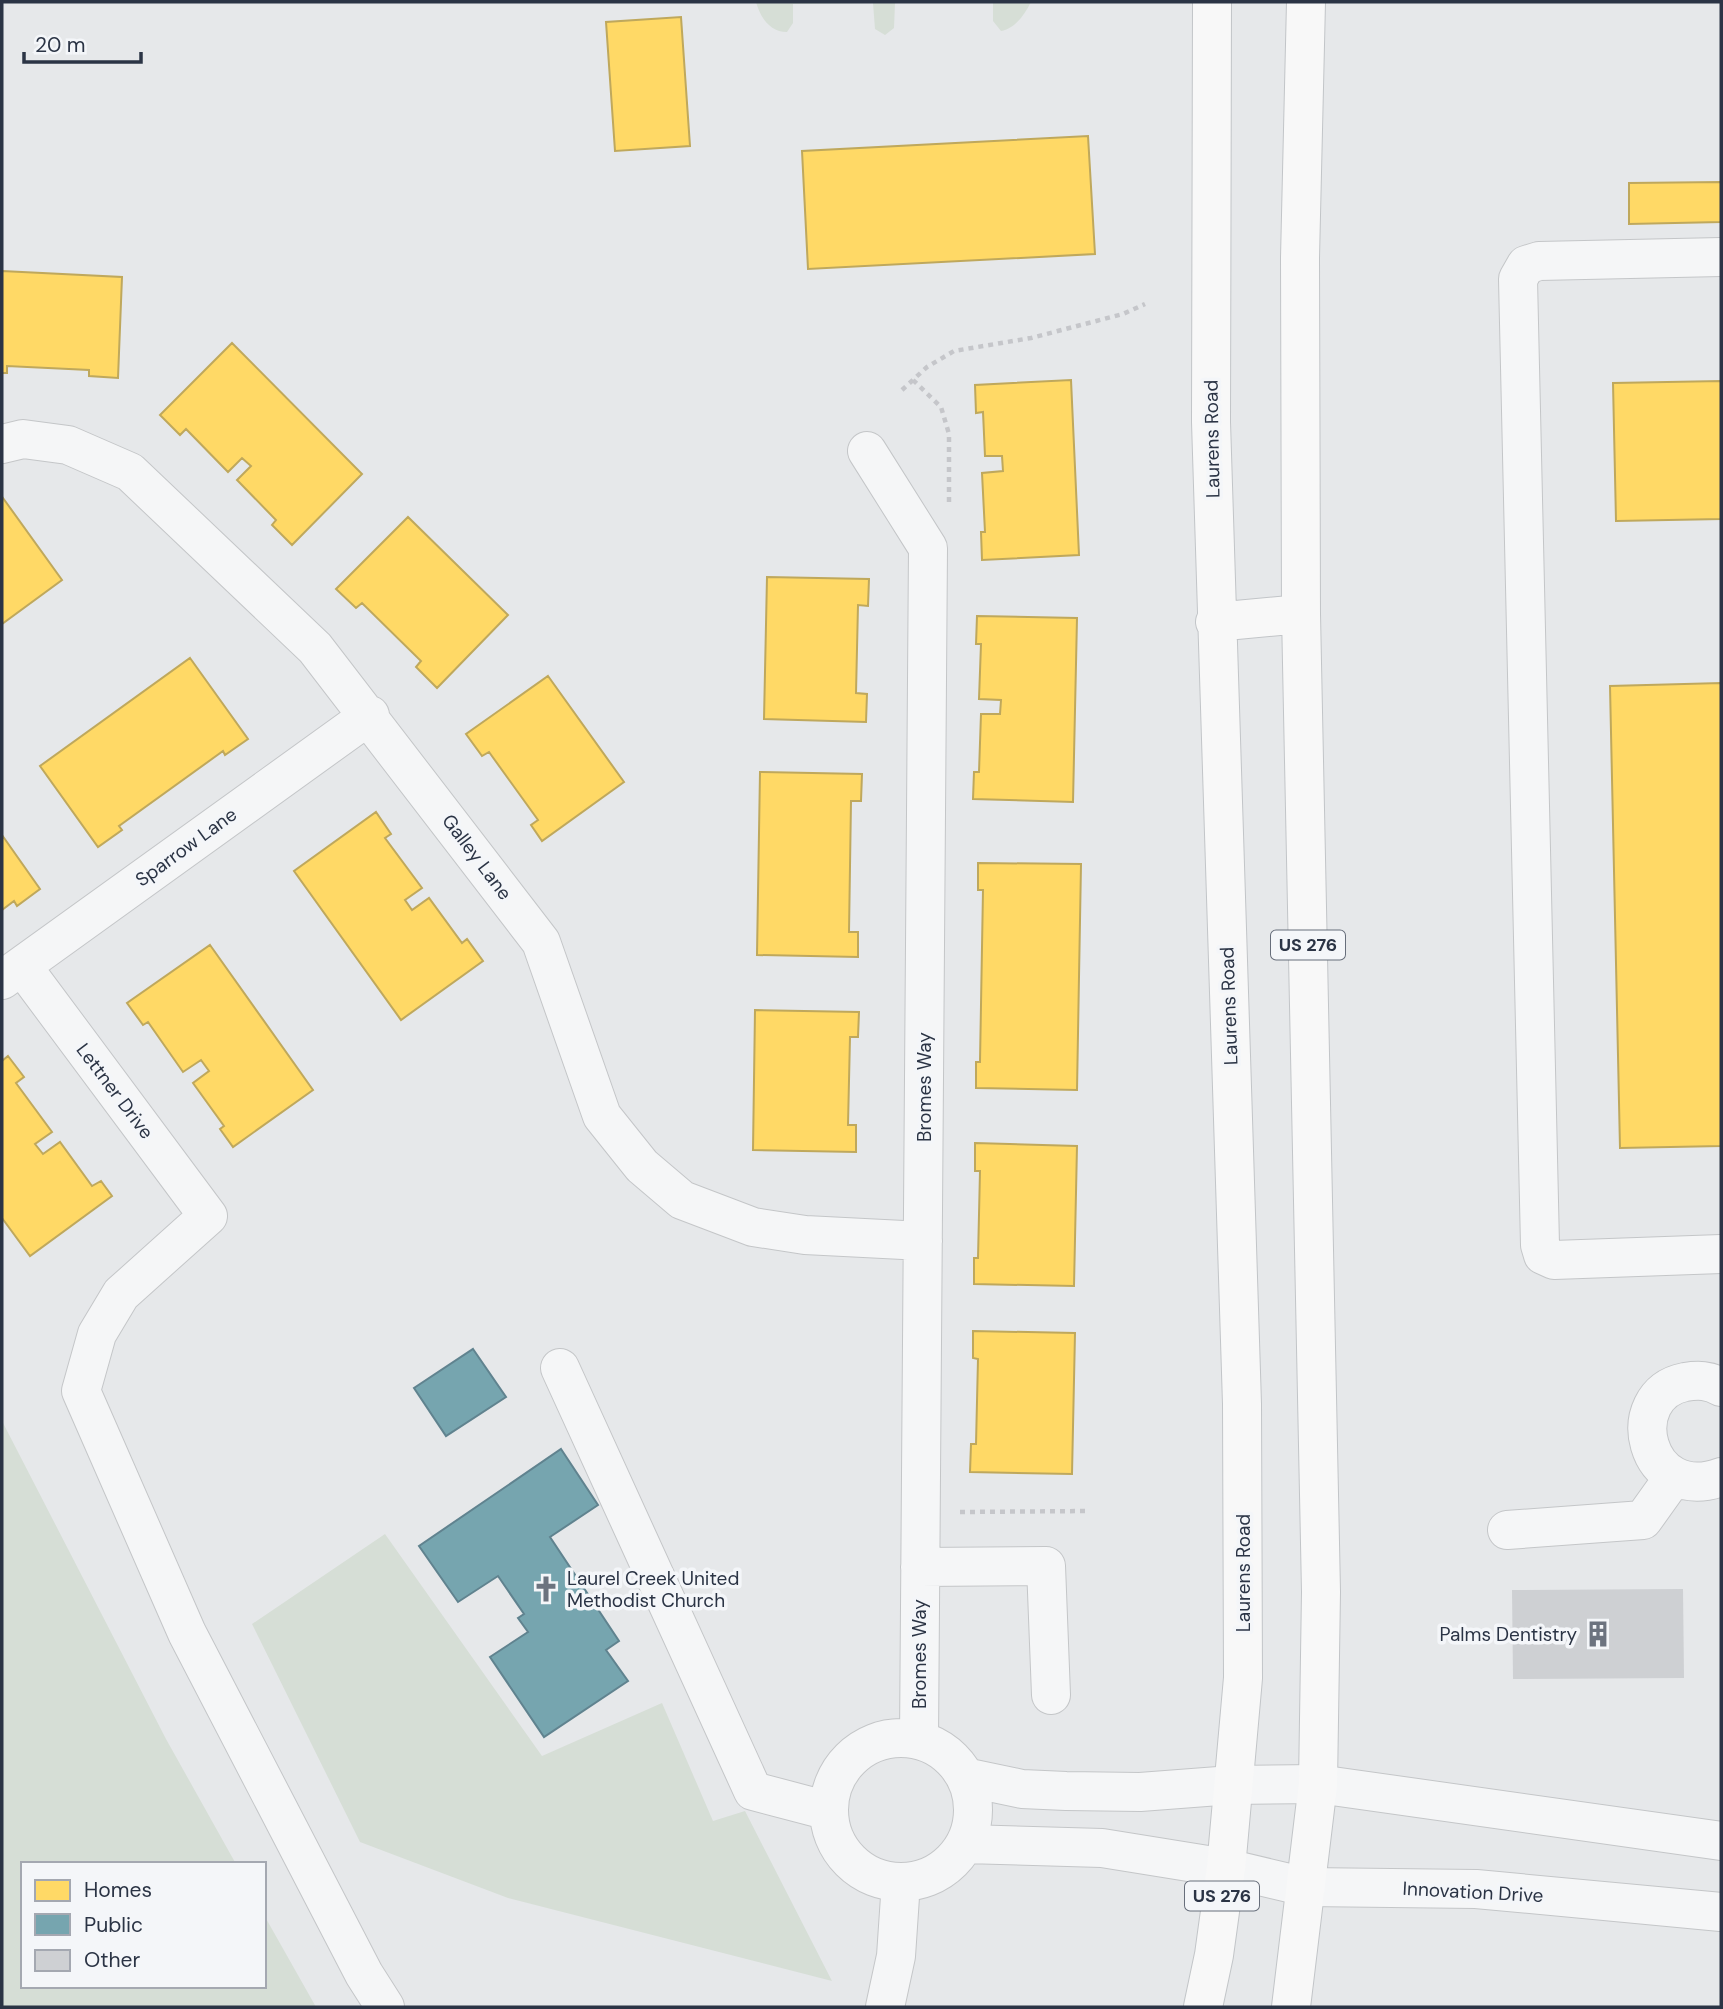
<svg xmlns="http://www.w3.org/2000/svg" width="1723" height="2009" font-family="'DM Sans',sans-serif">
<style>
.green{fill:#d6ded6}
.homes{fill:#ffd966;stroke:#bfa85c;stroke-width:2}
.public{fill:#76a5af;stroke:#60838f;stroke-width:2}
.building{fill:#ced0d3}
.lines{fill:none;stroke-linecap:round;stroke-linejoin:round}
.minor-casing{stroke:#c4c6c8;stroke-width:40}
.major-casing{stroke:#c2c5c8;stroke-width:40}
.path{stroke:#c5c6ca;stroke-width:4.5;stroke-dasharray:5 5;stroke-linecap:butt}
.minor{stroke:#f5f6f7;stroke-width:38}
.major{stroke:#f8f8f8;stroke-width:38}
.labels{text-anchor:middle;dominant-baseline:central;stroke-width:7;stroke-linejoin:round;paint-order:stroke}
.shield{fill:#f4f6f9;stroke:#676e7b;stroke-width:2}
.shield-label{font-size:18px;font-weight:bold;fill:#2b3445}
.street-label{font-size:19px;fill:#2b3445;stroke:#f4f6f9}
.poi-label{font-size:19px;fill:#2b3445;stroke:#f4f6f9;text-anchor:start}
</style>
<rect width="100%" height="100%" fill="#e6e8ea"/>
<path class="green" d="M756 2H946L895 3 894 28 885 35 875 29 873 3 793 4V23L787 32C770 32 760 17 756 2Z
M993 2H1031C1025 14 1015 29 1001 31L993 21Z
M2 1421 166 1739 236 1864H23V1986H264V1915L316 2007H2Z
M385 1534 542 1756 662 1703 713 1821 745 1811 832 1981 508 1898 360 1842 252 1624Z"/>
<path class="homes" d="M681 17 690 146 615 151 606 22Z
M1088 136 1095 254 808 269 802 151Z
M1721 182V222L1629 224V183Z
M2 271 122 277 118 378 89 376V370L7 366V373H2Z
M232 343 362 474 292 545 272 525 276 520 237 480 251 466 242 458 228 472 186 429 180 435 160 415Z
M1071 380 1079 555 982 560 981 532H985L982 473 1003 471 1002 456H985L983 412 976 413 975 385Z
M1721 381V519L1616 521 1613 383Z
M3 498 62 580 2 624V499Z
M408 517 508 615 437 688 416 667 421 661 362 603 356 608 336 589Z
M767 577 869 579 868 606 858 605 856 693 867 694 866 722 764 719Z
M977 616 1077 618 1073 802 973 799 974 772H979L981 714H1000L1001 700 979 699 981 644H976Z
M190 658 248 739 225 755 223 751 119 826 122 830 98 847 40 766Z
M548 676 624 782 542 841 531 825 538 820 489 752 482 756 466 734Z
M1721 683V1146L1620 1148 1610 686Z
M760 772 862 774 861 801H851L849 932H858V957L757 955Z
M376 812 391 834 385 838 422 888 405 900 412 910 429 898 462 943 467 939 483 961 401 1020 294 871Z
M2 835 40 889 17 906 14 901 2 910Z
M978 863 1081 864 1077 1090 976 1088V1062H980L983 890H978Z
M210 945 313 1090 233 1147 220 1129 224 1126 193 1083 209 1071 201 1060 183 1072 148 1022 143 1025 127 1003Z
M755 1010 859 1012 858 1037H850L848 1125H856V1152L753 1150Z
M8 1056 24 1077 16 1083 52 1132 35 1144 43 1154 60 1142 92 1186 101 1181 112 1196 30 1256 2 1218V1061Z
M975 1143 1077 1146 1074 1286 974 1284V1258H978L980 1171H975Z
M973 1331 1075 1333 1072 1474 970 1472 971 1444H976L978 1359 973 1358Z"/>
<path class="public" d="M473 1349 506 1397 446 1436 414 1388Z
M561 1449 598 1505 550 1537 619 1641 606 1650 628 1681 544 1737 490 1657 528 1632 518 1618 524 1614 498 1576 458 1602 419 1546Z"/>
<path class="building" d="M1683 1589 1684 1678 1513 1679 1512 1590Z"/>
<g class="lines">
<g class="minor-casing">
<path id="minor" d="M1721 257 1539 261 1526 265 1518 279 1540 1245 1543 1255 1554 1260 1721 1254
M2 444 23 439 68 445 130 472 315 648 541 942 602 1116 642 1166 682 1200 753 1227 805 1235 923 1241
M867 451 928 548 919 1740
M22 966 208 1216 121 1294 97 1334 81 1391 187 1633 364 1974 385 2007
M2 980 370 715
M560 1368 753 1791 829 1811
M1721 1387C1709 1380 1698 1380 1685 1382 1620 1395 1644 1505 1721 1477
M1507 1530 1643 1520 1673 1478
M920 1567 1046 1566 1051 1695
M829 1810a72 72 0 1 1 144 0a72 72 0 1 1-144 0Z
M965 1777 1022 1789 1066 1791 1140 1792 1232 1785 1318 1784 1721 1841
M965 1844 1102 1848 1226 1868 1306 1887 1476 1889 1721 1912
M885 2007 896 1956 901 1882"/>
</g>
<g class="major-casing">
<path id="major" d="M1215 622 1301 614
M1203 2007 1214 1955 1226 1868 1243 1678 1242 1404 1211 422 1212 2
M1291 2007 1318 1784 1321 1592 1301 614 1300 258 1306 2"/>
</g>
<path class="path" d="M913 380 941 407 949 434V506
M902 390 927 367 954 351 1031 338 1123 314 1145 304
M960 1512 1088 1511"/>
<use href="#minor" class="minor"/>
<use href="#major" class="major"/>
</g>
<defs>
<g id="church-bare" transform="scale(2.1)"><path d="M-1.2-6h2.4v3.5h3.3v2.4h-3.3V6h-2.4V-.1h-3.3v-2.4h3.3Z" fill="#6c737f" stroke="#f4f6f9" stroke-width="2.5" paint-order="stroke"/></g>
<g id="building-bare" transform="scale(2.1)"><path d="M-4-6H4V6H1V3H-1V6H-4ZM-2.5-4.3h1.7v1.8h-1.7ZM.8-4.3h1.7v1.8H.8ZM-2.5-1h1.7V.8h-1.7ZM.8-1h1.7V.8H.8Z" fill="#6c737f" stroke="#f4f6f9" stroke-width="2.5" paint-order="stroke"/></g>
</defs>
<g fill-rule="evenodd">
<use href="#church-bare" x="546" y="1589"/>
<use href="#building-bare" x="1598" y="1634"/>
</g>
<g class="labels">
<g class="shield">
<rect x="1271" y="930.5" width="74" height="29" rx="5"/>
<rect x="1185" y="1881.5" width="74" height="29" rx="5"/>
</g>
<g class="shield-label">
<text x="1308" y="945">US 276</text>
<text x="1222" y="1896">US 276</text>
</g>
<g class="street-label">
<text transform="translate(1212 439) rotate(-91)">Laurens Road</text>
<text transform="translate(186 847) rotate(-36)">Sparrow Lane</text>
<text transform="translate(477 857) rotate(53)">Galley Lane</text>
<text transform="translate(1229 1006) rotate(-92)">Laurens Road</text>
<text transform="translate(924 1087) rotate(-90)">Bromes Way</text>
<text transform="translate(115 1091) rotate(53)">Lettner Drive</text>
<text transform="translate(1243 1573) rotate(-90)">Laurens Road</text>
<text transform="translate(919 1654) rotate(-90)">Bromes Way</text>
<text transform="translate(1473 1892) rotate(3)">Innovation Drive</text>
</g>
<g class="poi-label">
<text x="567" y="1578">Laurel Creek United<tspan x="567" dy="22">Methodist Church</tspan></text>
<text x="1577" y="1634" text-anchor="end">Palms Dentistry</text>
</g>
</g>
<rect width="1723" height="2009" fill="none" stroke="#2b3445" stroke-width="7"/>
<rect x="21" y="1862" width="245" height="126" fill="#f4f6f9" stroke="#a4a8b1" stroke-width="2"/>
<rect x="35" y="1880" width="35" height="21" fill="#ffd966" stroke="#a4a8b1" stroke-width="2"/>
<text x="84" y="1897" font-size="21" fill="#2b3445">Homes</text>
<rect x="35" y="1914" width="35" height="21" fill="#76a5af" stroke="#a4a8b1" stroke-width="2"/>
<text x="84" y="1932" font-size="21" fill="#2b3445">Public</text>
<rect x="35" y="1950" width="35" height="21" fill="#ced0d3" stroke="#a4a8b1" stroke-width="2"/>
<text x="84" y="1967" font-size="21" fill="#2b3445">Other</text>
<path d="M24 52v10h117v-10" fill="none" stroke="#2b3445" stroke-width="3.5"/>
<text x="35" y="52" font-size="21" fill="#2b3445" stroke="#f4f6f9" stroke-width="5" paint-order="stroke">20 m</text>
</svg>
